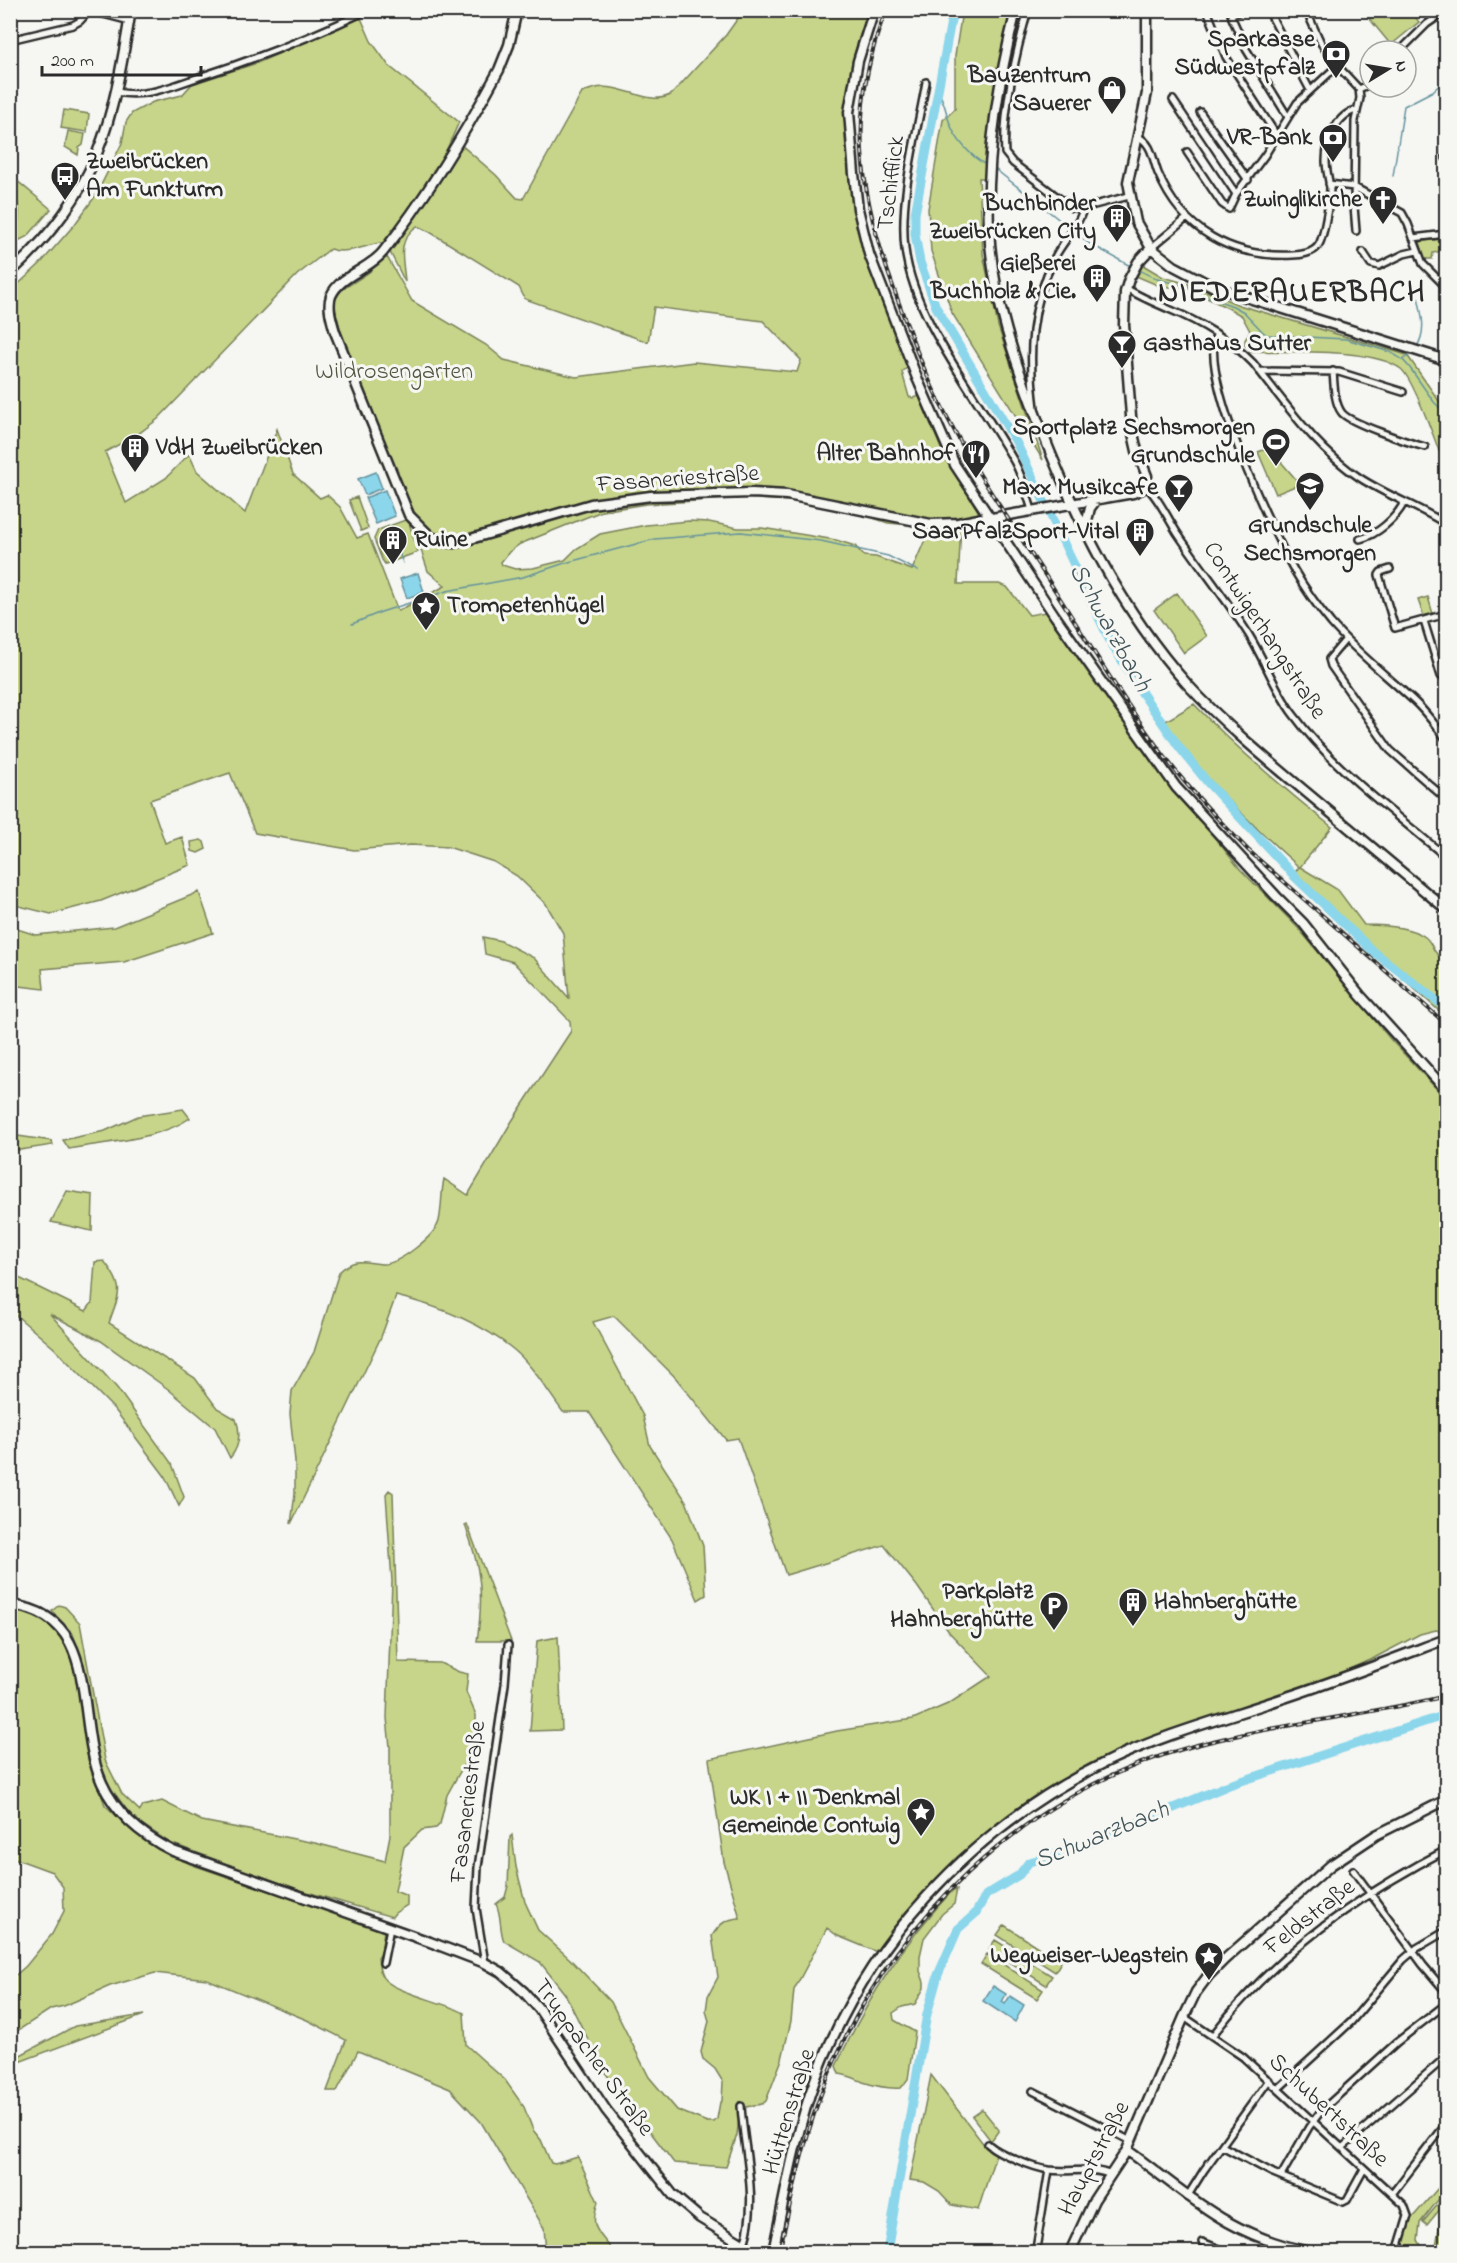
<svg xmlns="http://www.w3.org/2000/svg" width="1457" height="2263" font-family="'Indie Flower',sans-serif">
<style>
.green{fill:#c6d589;stroke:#78805a;stroke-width:1.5;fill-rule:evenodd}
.water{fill:#8bd6eb;stroke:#65929e;stroke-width:1.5}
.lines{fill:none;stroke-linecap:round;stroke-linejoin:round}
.stream{stroke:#65929e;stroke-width:1.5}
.river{stroke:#8bd6eb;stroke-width:9}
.street-casing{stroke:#2b2b2b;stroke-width:10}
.secondary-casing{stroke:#2b2b2b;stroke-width:13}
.street{stroke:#f6f6f2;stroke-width:5}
.secondary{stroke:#f6f6f2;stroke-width:8}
.rail-casing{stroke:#2b2b2b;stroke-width:4}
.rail{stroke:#f6f6f2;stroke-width:1.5;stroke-dasharray:4.5;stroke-linecap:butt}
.labels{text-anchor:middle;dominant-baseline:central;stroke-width:6;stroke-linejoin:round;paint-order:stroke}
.poi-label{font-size:24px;font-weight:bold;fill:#2b2b2b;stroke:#f6f6f2;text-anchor:end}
.street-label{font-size:24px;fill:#2b2b2b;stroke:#f6f6f2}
.park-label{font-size:24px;fill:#525642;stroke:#f6f6f2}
.water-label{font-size:26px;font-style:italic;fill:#43565b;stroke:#f6f6f2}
.district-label{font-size:30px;font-weight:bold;letter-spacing:1.5px;fill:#2b2b2b;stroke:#f6f6f2}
</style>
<rect width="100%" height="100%" fill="#f6f6f2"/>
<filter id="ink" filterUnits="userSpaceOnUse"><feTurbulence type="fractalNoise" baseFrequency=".0167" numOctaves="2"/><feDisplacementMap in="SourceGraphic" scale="12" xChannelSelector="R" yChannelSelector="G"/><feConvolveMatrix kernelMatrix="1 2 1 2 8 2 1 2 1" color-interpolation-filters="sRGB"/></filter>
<g filter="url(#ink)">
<path class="green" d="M743 11H869C815 137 863 247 908 367L902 372 909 397 913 398 919 396 942 451 978 511V513L961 524 958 584H999L1007 587 1029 615 1046 612 1090 670 1135 738 1239 868 1299 929 1391 1040 1446 1099V1632L1436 1630 1420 1634 1374 1658 1345 1671 1124 1747 1036 1795 1007 1815 957 1857 914 1904 877 1952 838 1936 827 1928 794 1990 791 2021 782 2059 766 2101 762 2104 746 2107 739 2117 737 2135 726 2167 674 2163 604 2071 565 1994 540 1962 504 1941C499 1929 502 1916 496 1904L505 1897 508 1886 510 1837 512 1835 516 1867 525 1902 538 1930 570 1959 611 2002 649 2077 677 2110 707 2122H714L717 2119 720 2102 722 2101 723 2082 715 2069 703 2059 701 2052 709 2021 706 2011 708 1996 718 1977 712 1936C720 1923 726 1919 740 1918L724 1862 709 1759 837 1731 913 1719 950 1703 991 1676 949 1632 917 1586 884 1545 786 1575 738 1438 726 1440 675 1377 614 1316 593 1322 643 1416 650 1446 686 1501 703 1546 706 1595 698 1600 672 1539 589 1412H563C548 1392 533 1366 514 1350 480 1322 438 1306 396 1296L381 1337 291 1524 295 1493V1461L290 1414 292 1391 314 1352 339 1272C356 1257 362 1262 382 1264 398 1265 435 1236 439 1221 442 1208 441 1193 444 1179L468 1195 512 1121 571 1031 570 1021 513 962 485 954 483 937 501 941 534 958 569 998 563 933 546 904 517 876 494 862 448 847 411 845 354 850 255 833 230 773 150 800 165 843 182 837 190 865 101 901 51 914 11 904 10 639C19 625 15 613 10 598L11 291 40 264 75 224 96 195 122 143 126 122 132 113 153 102 182 95 192 84 257 63 361 18 371 41 389 66 459 122 446 151 453 155 460 144 496 175 517 198 523 199 582 93C617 74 645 110 672 94L726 35ZM417 226 430 232 519 287 525 299 648 342 654 307 763 321 801 360 797 372 694 362 576 377 504 360 486 345 412 301 387 257 368 273 340 291 334 301 335 309 347 354 394 469 418 520 414 529 428 571 445 586 398 611 368 534 357 538 340 507 327 495 320 498 293 474 277 429 245 513 197 471 189 454 166 478 126 503 105 452 138 434 158 419 297 275 330 249C350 257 377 238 395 243L390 252 405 282C404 261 395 242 417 226ZM747 498 801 502 861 514 888 523 911 525 917 528 918 531 927 535 912 570 876 557 864 556 855 546 836 540 762 528H738L709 522 689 521 646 525 600 534 576 549 565 560 533 568 515 569 502 565 501 562 509 552 520 544 602 511 646 504Z
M962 11H1011L993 96 986 178H979L983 254 998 326 1043 460 952 313 931 251 928 209 943 120 955 109V56Z
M1363 11H1411L1419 22 1391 45Z
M64 110 89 114 87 132 61 128Z
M68 131 85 134 83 145 79 148 78 155 65 147Z
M10 178 16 180 51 209 28 236 20 240 16 239C18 225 24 202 11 192Z
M1442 239 1444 250 1433 253 1432 259H1425L1420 243 1423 241Z
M1143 265 1163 277 1192 285 1239 305 1407 355 1446 411V470C1439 451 1414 379 1401 369 1372 347 1288 353 1251 351L1245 345V340L1250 331 1242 316 1230 309 1184 287H1162L1136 276Z
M1269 448 1300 484 1276 494 1258 452Z
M357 497 368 528 361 531 349 500Z
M408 519 418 552 385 564 382 560 374 539 378 530Z
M1177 593 1207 636 1184 653 1154 610Z
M1428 597 1433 614 1424 617 1418 600Z
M1194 704C1237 749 1283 788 1332 827L1300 867 1338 890 1364 925C1381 925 1410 926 1425 937 1434 944 1431 953 1446 961V1017L1291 878 1299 867C1250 823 1201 777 1164 722Z
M201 840 204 842 206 849 198 853 192 851 191 842Z
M199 892 213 933 124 962 42 969 44 989 11 985V927L36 935 114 927Z
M183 1109 190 1118C158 1140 106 1142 69 1149L63 1140 105 1131 138 1116Z
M11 1135 52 1141 53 1145 20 1150 11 1149Z
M67 1191 93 1195 92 1231 51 1222Z
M104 1261C126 1289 119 1293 109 1323L195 1378 217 1408 236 1419C241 1433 240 1446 230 1458L215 1428 168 1389 101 1341 50 1314 117 1388 172 1464 184 1497 179 1506 164 1475 115 1410 54 1348 11 1311V1274L86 1311 92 1303 95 1262Z
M389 1490 393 1493 398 1662 440 1663 459 1672 468 1674 466 1692 476 1715V1733L466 1761 447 1795 440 1824 436 1828 422 1830 404 1847 395 1891 407 1896V1905L395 1913 392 1917 297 1889 170 1843 132 1817 110 1787 98 1758 83 1665 73 1634 52 1611 59 1605 65 1607 80 1623 105 1760 122 1794 140 1811 143 1806 162 1801 202 1821 315 1843 385 1861 390 1835V1747L387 1718 392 1581 386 1494Z
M467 1524 511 1641H477C484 1596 481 1568 465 1525Z
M10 1609H20L54 1624 68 1645 75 1671 88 1757 105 1805 125 1824 145 1839 190 1864 384 1930 381 1954 378 1958C379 1965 379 1975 385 1980 398 1993 444 2002 464 2013L466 2045 505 2080 524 2107 533 2130 541 2140 551 2163 555 2164 578 2157 598 2202C589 2228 598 2231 613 2251L546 2252 544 2228 481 2122 450 2089 358 2051 337 2091H327L346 2040 307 2020 207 1979 155 1973 110 1986 64 2006 51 2009 11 2035 10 1980 26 1966 52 1934 64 1911 63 1887 52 1872 11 1857V1710L18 1700 11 1688Z
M558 1637 562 1730 530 1731 537 1641Z
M957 1889 954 1904 942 1914 924 1938 920 1956V1971L924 1982V1988L915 2004 902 2007 893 2013 894 2020 915 2032 908 2079 901 2088C888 2089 875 2086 863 2082 854 2078 849 2075 839 2074L836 2066C867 2000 902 1944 953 1890Z
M1004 1925 1061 1962 1055 1972 997 1935Z
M995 1940 1052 1976 1046 1985 989 1949Z
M987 1954 1043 1990 1037 1999 981 1964Z
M144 2015 11 2065V2060L75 2026Z
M931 2075 985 2146 996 2154 978 2210 952 2205 939 2191 924 2182 910 2180Z
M982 2109 999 2130 991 2141 972 2116Z
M1446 2179V2190L1420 2223 1418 2240 1425 2252H1404L1405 2232 1412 2218Z
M1446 2195V2202L1427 2225 1423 2222Z
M1442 2211 1446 2212V2248L1436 2246Z"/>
<path class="water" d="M376 472 382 488 365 495 358 479Z
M385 490 395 516 376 524 365 498Z
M418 573 424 592 407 598 400 579Z
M993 1986 1006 1994 1002 2002 1005 2004 1010 1996 1024 2005 1015 2022 983 2001Z"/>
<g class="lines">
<path class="stream" d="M939 93C945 103 946 113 950 124 956 140 972 158 988 166
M995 169 1071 229
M1393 176 1404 106 1433 91 1446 79
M1075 232 1087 242 1132 267
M1139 270 1157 279 1190 287 1211 298 1233 306 1244 312 1262 331 1267 335 1346 339 1390 352 1403 360 1410 368 1434 402 1446 414
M1416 348C1427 332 1422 315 1418 297
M1403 360 1411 354
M391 533 403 563
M352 624 381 612 447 591 523 577 565 563 655 539 741 532 821 541 888 556 918 571"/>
<path class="river" d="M953 10 915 214V234L920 262 936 307 1016 442 1110 641 1140 690 1179 747 1208 783 1298 880 1373 951 1446 1008
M887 2252 927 2014 938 1975 958 1929 975 1914 986 1895 1019 1875 1029 1862 1041 1859 1089 1843 1229 1785 1446 1715"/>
<g class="street-casing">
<path id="street" d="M88 10 130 21
M1028 10C1017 49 1002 113 1005 153L1013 163 1072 208H1083L1129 196
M1207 10 1226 57 1277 136
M1244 10 1231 14 1232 18 1246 49 1288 117
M1268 10 1310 90
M1306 10 1321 43 1333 61 1359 89 1360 98 1355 121 1354 206 1356 231
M10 40 73 25 80 21 89 11
M1400 51 1427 24 1446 11
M926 82C917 134 899 198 905 249 914 322 980 399 1015 463 1023 478 1027 495 1032 510
M1359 89 1370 84
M117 92C145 99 175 85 202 76 259 58 314 36 368 10
M1173 100 1236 194
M1200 112 1248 180
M1137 136C1153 144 1152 158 1158 173 1182 231 1232 258 1293 255 1301 255 1313 253 1318 246 1324 238 1330 199 1330 188 1329 179 1326 170 1326 161 1326 142 1336 114 1357 110
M1446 142V158
M1187 152 1222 204 1229 209 1236 194 1265 155 1297 103 1337 66
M1329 184 1354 187 1402 213 1408 224 1423 264 1446 287
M1413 238 1446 234
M1151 248 1187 218
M1363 252 1371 264 1379 266 1404 254 1417 251
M1126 288C1140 297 1155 303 1171 310 1200 322 1232 341 1253 363 1286 404 1316 449 1360 478 1388 496 1419 507 1446 524
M1216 335C1200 378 1271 529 1294 570 1305 589 1317 606 1331 623 1356 652 1386 675 1414 701 1426 712 1436 726 1446 739
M1259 371 1339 372 1403 392
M1333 371C1334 383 1334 403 1342 413 1350 423 1410 443 1425 447
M1035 408C1028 353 1030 307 1055 257 1063 241 1080 225 1083 208
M1145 486C1156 493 1170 522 1178 534 1201 568 1227 600 1249 635 1265 661 1275 690 1293 714 1334 770 1395 813 1446 857
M1360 539C1377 535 1395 519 1404 503
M1390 569 1381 572 1379 575 1395 628 1446 614
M1424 621 1441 676 1446 677
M1346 639 1329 659 1331 666 1390 750 1446 799
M1353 1870 1423 1965 1446 1992
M383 1963 390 1928
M485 1963 476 1908 478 1867 505 1684 508 1645
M1184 2017 1243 2057 1404 2205 1408 2216 1397 2252
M1213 2035C1273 1956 1359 1895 1446 1850
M1279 2088 1351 2022 1403 1960 1417 1948 1446 1931
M1033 2091 1131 2141
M741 2106C744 2153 759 2199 744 2245
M988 2144C999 2154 1034 2168 1049 2170 1070 2173 1091 2166 1111 2175
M1222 2146 1273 2173 1343 2202 1347 2200 1364 2169
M1342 2148 1446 2057
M1281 2176 1309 2127 1321 2111 1397 2042 1446 2004
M1392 2194 1446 2124
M1187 2197 1204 2170 1269 2080
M1202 2242 1227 2252
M1036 2249 1049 2170
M1025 2252 1036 2249 1046 2252
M1272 2252 1274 2244"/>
</g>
<g class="secondary-casing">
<path id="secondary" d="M517 10 509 45 499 70C466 131 426 198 383 252 370 269 340 275 331 296 327 307 332 321 335 332L409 515 431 537 444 542 455 543 467 540 591 504 651 496 752 493 787 495 931 524 958 523 989 517
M874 10 858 61 849 112 854 174 858 209 869 254 917 378 955 465 1055 616 1176 787 1276 896 1303 923 1360 995 1446 1090
M1016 10C998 82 986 154 989 228 992 298 1016 365 1041 429 1077 521 1121 610 1187 684 1223 723 1265 758 1306 792 1353 831 1400 870 1446 909
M1147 10V93L1128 182 1136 222 1151 248 1174 266 1214 287 1446 360
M10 273C99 191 112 125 131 10
M992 518 1133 493 1142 489 1147 476 1137 451 1132 429 1124 325 1125 292 1129 279 1138 262 1151 248
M1085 529 1090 508 1096 500
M10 1605C104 1615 73 1719 102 1783 116 1814 143 1836 173 1851L430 1942 485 1963 501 1972 524 1992 539 2009 606 2110 673 2195 700 2218 756 2252
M1127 2150C1192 2197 1227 2235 1310 2252
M773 2252C784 2200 793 2146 810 2094 860 1948 969 1828 1108 1761 1164 1734 1225 1718 1284 1698 1339 1680 1393 1659 1446 1639
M1070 2252 1094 2200 1127 2150 1184 2017 1196 1992 1208 1976 1225 1959 1331 1865 1376 1835 1446 1800"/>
</g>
<use href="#street" class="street"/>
<use href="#secondary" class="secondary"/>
<g class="rail-casing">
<path id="rail" d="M886 10C846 113 859 194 896 295 909 331 922 367 939 401 971 467 1015 528 1054 589 1092 648 1128 709 1171 765 1194 795 1222 823 1248 850L1446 1024
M779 2252C792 2197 803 2140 824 2086 887 1924 1023 1792 1193 1746 1276 1724 1363 1716 1446 1696"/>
</g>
<use href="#rail" class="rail"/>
</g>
</g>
<defs>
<g id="bank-pin" transform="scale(1.5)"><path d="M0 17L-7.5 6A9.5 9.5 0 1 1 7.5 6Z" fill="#2b2b2b" stroke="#f6f6f2"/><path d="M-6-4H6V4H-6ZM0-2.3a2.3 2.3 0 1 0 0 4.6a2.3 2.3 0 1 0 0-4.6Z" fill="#fff"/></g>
<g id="shop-pin" transform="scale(1.5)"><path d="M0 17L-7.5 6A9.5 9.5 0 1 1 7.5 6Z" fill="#2b2b2b" stroke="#f6f6f2"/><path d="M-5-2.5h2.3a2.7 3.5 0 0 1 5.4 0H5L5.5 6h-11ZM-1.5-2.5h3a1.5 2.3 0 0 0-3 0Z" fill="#fff"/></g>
<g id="bus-pin" transform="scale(1.5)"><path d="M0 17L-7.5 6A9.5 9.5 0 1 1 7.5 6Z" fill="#2b2b2b" stroke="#f6f6f2"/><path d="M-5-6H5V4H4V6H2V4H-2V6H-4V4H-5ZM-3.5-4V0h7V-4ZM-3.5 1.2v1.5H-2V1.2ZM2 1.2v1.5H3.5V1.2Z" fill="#fff"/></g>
<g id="church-pin" transform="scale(1.5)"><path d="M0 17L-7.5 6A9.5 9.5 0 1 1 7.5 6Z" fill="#2b2b2b" stroke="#f6f6f2"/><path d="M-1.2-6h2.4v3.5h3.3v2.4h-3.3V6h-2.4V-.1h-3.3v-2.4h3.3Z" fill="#fff"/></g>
<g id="building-pin" transform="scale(1.5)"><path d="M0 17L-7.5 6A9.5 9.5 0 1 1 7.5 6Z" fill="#2b2b2b" stroke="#f6f6f2"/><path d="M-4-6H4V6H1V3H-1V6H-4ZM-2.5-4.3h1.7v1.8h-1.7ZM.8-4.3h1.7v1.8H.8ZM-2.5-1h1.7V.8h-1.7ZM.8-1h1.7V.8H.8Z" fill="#fff"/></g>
<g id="bar-pin" transform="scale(1.5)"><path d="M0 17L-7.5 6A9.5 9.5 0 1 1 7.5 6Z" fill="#2b2b2b" stroke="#f6f6f2"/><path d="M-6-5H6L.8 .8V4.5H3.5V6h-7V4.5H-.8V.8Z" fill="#fff"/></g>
<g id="stadium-pin" transform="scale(1.5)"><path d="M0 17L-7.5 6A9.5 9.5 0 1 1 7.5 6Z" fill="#2b2b2b" stroke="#f6f6f2"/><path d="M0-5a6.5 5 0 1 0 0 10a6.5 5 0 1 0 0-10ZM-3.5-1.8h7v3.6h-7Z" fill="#fff"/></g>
<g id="restaurant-pin" transform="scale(1.5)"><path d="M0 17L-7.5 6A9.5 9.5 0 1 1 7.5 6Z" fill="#2b2b2b" stroke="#f6f6f2"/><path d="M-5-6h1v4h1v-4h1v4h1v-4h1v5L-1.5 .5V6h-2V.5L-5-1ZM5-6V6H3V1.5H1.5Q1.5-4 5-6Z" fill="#fff"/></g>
<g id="school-pin" transform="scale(1.5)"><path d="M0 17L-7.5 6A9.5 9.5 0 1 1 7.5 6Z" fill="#2b2b2b" stroke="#f6f6f2"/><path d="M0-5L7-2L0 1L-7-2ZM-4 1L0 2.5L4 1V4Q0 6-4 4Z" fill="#fff"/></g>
<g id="sight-pin" transform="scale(1.5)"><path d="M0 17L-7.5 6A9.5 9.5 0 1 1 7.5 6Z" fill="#2b2b2b" stroke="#f6f6f2"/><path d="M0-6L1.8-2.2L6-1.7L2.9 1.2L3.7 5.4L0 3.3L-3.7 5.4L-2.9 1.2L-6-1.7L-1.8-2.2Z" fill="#fff"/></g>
<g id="parking-pin" transform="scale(1.5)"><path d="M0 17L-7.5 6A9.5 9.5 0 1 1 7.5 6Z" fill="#2b2b2b" stroke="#f6f6f2"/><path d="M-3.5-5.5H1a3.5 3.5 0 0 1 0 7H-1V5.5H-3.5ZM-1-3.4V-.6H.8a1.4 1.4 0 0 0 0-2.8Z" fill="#fff"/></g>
</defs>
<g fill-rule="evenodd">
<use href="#bank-pin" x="1336" y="54"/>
<use href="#shop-pin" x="1112" y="90"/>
<use href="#bank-pin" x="1333" y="138"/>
<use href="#bus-pin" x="65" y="176"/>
<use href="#church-pin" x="1383" y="200"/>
<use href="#building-pin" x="1117" y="218"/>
<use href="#building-pin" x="1097" y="278"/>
<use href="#bar-pin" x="1122" y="344"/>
<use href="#stadium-pin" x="1276" y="442"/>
<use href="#building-pin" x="135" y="448"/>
<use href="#restaurant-pin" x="976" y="454"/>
<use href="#school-pin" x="1310" y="486"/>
<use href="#bar-pin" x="1179" y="488"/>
<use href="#building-pin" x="1140" y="532"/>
<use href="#building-pin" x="393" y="540"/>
<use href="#sight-pin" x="426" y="606"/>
<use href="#building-pin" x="1133" y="1602"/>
<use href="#parking-pin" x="1054" y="1606"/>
<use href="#sight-pin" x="921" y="1812"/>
<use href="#sight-pin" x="1209" y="1956"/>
</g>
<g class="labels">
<g class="poi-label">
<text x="1315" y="40">Sparkasse<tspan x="1315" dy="28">Südwestpfalz</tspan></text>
<text x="1091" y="76">Bauzentrum<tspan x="1091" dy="28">Sauerer</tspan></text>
<text x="1312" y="138">VR-Bank</text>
<text x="86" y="162" text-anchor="start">Zweibrücken<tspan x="86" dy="28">Am Funkturm</tspan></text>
<text x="1362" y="200">Zwinglikirche</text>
<text x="1096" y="204">Buchbinder<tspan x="1096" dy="28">Zweibrücken City</tspan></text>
<text x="1076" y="264">Gießerei<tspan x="1076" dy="28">Buchholz &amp; Cie.</tspan></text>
<text x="1143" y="344" text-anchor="start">Gasthaus Sutter</text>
<text x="1255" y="428">Sportplatz Sechsmorgen<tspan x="1255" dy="28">Grundschule</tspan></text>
<text x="156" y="448" text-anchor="start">VdH Zweibrücken</text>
<text x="955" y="454">Alter Bahnhof</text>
<text x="1158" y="488">Maxx Musikcafe</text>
<text x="1310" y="526" text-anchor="middle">Grundschule<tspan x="1310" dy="28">Sechsmorgen</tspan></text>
<text x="1119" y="532">SaarPfalzSport-Vital</text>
<text x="414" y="540" text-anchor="start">Ruine</text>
<text x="447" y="606" text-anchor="start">Trompetenhügel</text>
<text x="1033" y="1592">Parkplatz<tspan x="1033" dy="28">Hahnberghütte</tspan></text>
<text x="1154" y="1602" text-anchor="start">Hahnberghütte</text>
<text x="900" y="1798">WK I + II Denkmal<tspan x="900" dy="28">Gemeinde Contwig</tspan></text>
<text x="1188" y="1956">Wegweiser-Wegstein</text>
</g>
<g class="street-label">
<text transform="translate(892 183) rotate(-83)">Tschifflick</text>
<text transform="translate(678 480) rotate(-4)">Fasaneriestraße</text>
<text transform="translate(1264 631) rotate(57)">Contwigerhangstraße</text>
<text transform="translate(469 1802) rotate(-83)">Fasaneriestraße</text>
<text transform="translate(1310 1918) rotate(-38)">Feldstraße</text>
<text transform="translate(593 2058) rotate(54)">Truppacher Straße</text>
<text transform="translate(1328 2111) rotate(43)">Schubertstraße</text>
<text transform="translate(790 2112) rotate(-73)">Hüttenstraße</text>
<text transform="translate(1095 2159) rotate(-62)">Hauptstraße</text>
</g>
<g class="park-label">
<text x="394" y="372">Wildrosengarten</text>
</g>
<g class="water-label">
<text transform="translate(1109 628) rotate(61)">Schwarzbach</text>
<text transform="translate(1102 1836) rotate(-22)">Schwarzbach</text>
</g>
<g class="district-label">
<text x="1292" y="294">NIEDERAUERBACH</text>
</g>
</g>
<rect width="1457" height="2263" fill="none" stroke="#f6f6f2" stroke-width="36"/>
<rect x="18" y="18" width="1421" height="2227" fill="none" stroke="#2b2b2b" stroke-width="2" filter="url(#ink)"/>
<g transform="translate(1388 69) rotate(79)"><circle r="28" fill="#f6f6f2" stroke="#a5a5a2" stroke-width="1.5"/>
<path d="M0-4.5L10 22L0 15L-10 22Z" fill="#2b2b2b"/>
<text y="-9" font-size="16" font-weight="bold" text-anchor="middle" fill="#2b2b2b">N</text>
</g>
<path d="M42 66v9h159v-9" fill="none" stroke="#2b2b2b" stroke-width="3"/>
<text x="51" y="66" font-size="18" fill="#2b2b2b" stroke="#f6f6f2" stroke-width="4.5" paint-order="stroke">200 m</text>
</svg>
